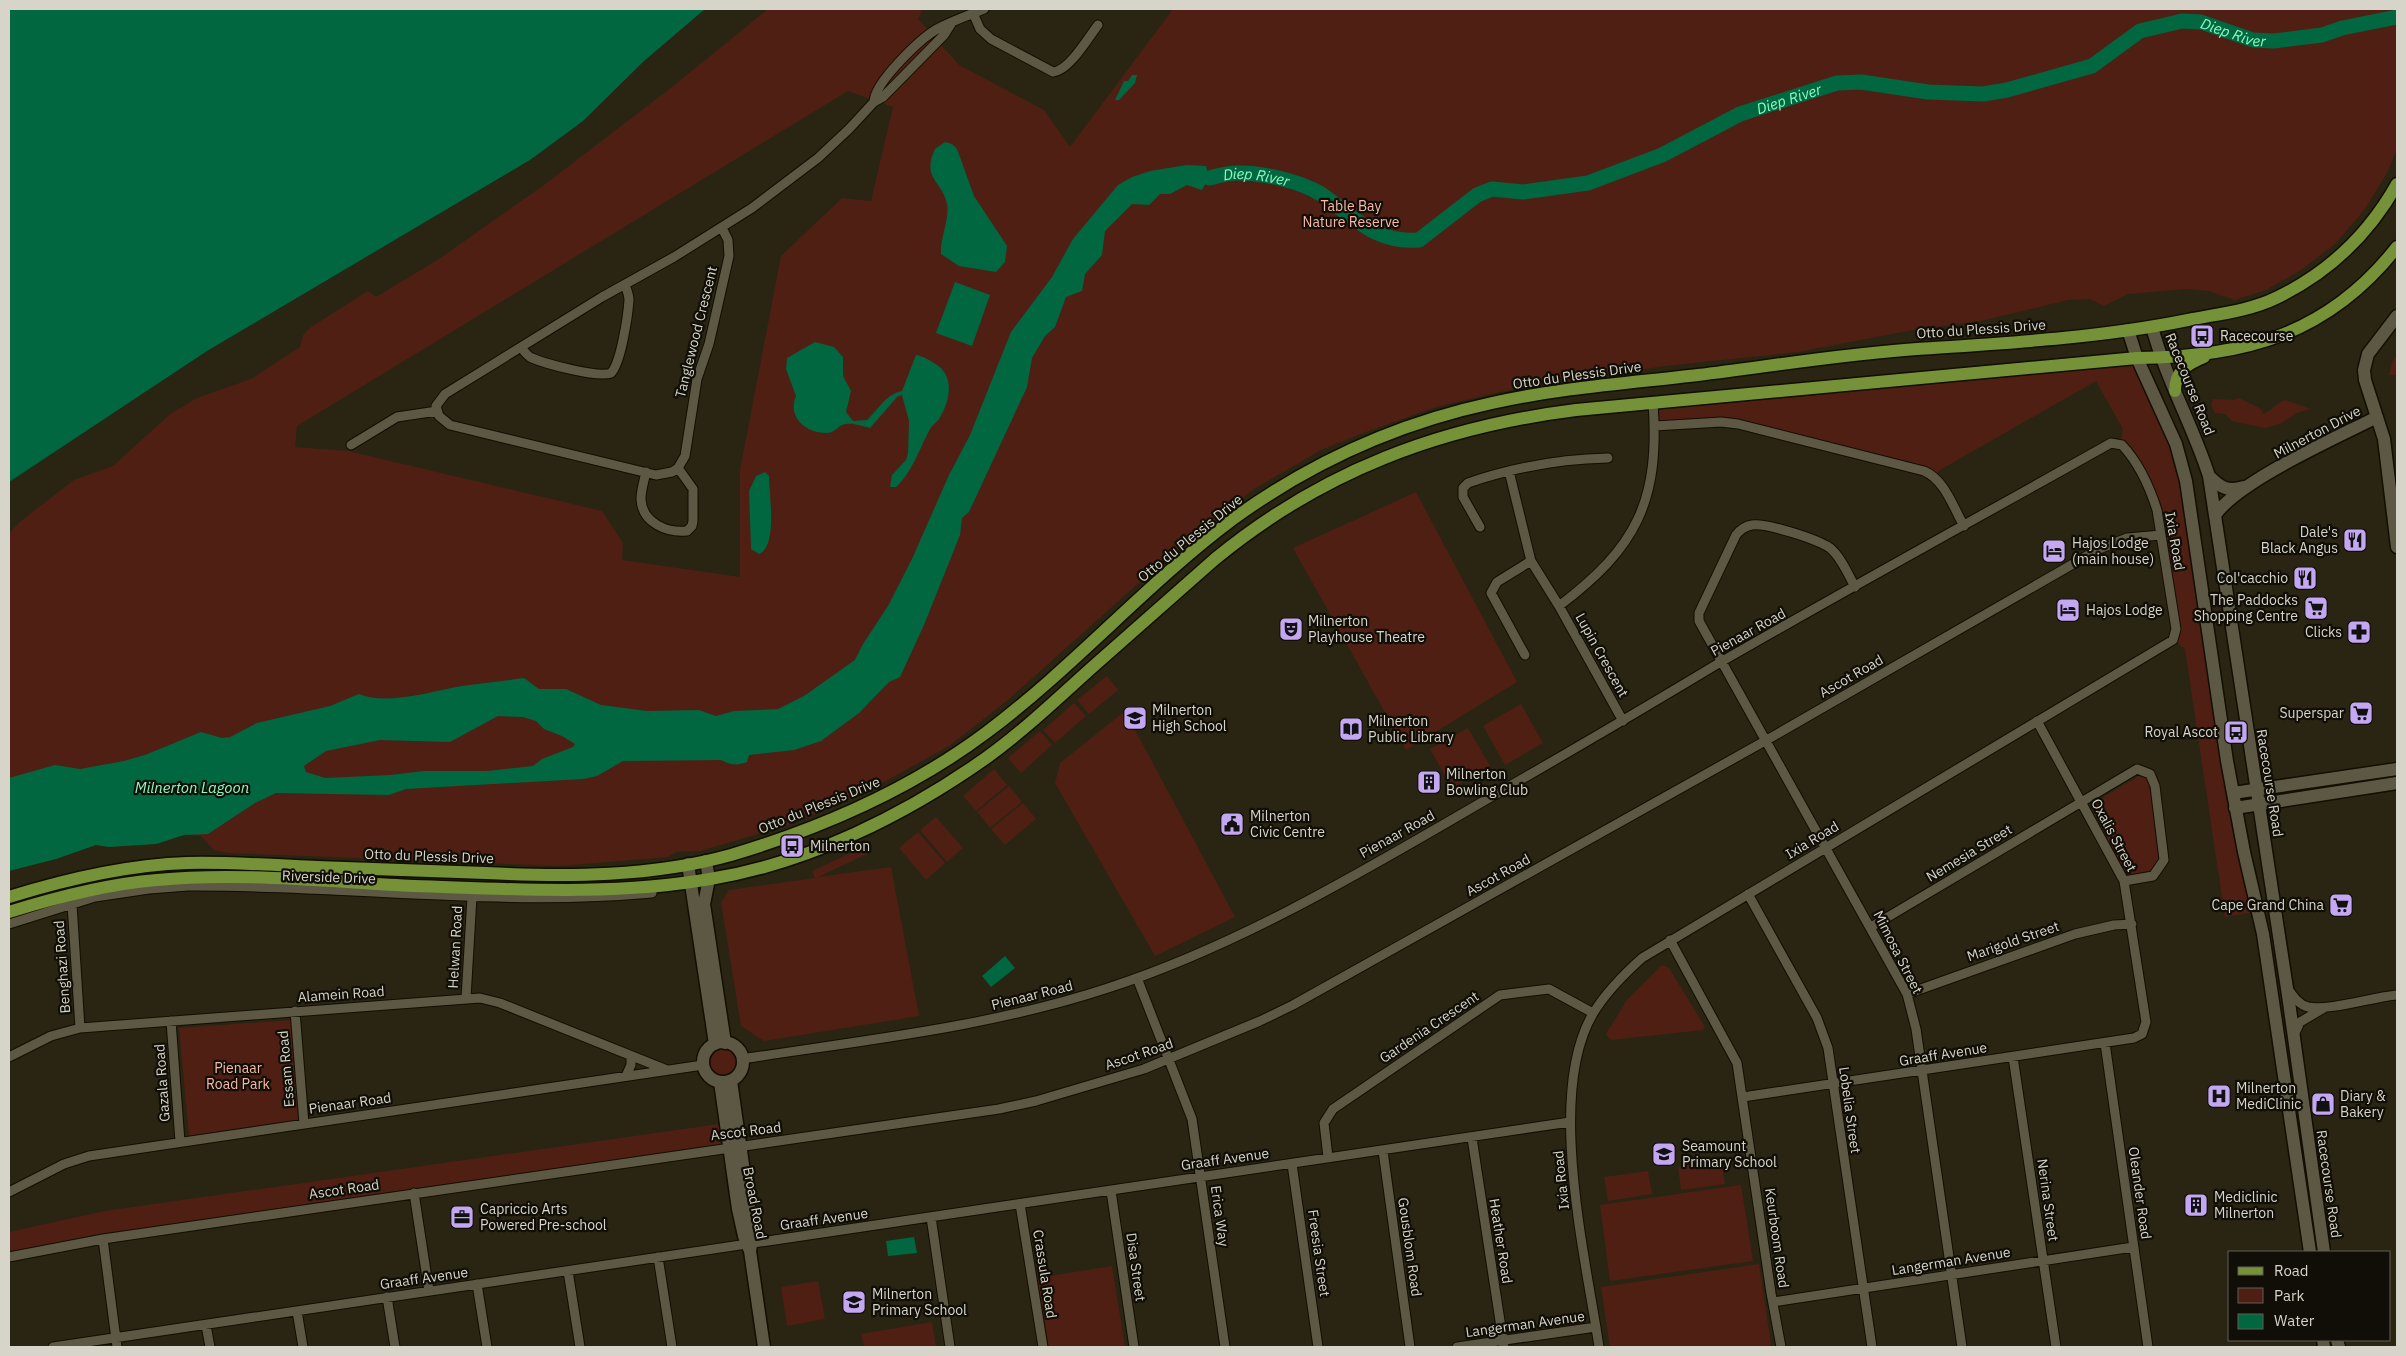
<svg xmlns="http://www.w3.org/2000/svg" width="2406" height="1356" font-family="'IBM Plex Sans',sans-serif">
<style>
.green{fill:#4f1f14;fill-rule:evenodd}
.water{fill:#006741;fill-rule:evenodd}
.lines{fill:none;stroke-linecap:round;stroke-linejoin:round}
.river{stroke:#006741;stroke-width:15}
.street-casing{stroke:#120e01;stroke-width:11}
.secondary-casing{stroke:#120e01;stroke-width:15}
.primary-casing{stroke:#120e01;stroke-width:15}
.street{stroke:#5c5844;stroke-width:9}
.secondary{stroke:#5c5844;stroke-width:12}
.primary{stroke:#759239;stroke-width:12}
.labels{text-anchor:middle;dominant-baseline:central;stroke-width:4.5;stroke-linejoin:round;paint-order:stroke}
.park-label{font-size:14px;fill:#fab8a7;stroke:#100e07}
.street-label{font-size:14px;fill:#d7d5c9;stroke:#100e07}
.poi-label{font-size:14px;fill:#d7d5c9;stroke:#100e07;text-anchor:start}
.water-label{font-size:15px;font-style:italic;fill:#89fbc0;stroke:#100e07}
</style>
<rect width="100%" height="100%" fill="#292512"/>
<path class="green" d="M768 9H922L918 19 959 65 1044 110 1070 147 1173 9H2397V148L2388 171 2365 209 2335 244 2301 270 2266 290 2235 300 2209 291 2187 289 2128 294 2104 306 2090 299 2068 300 1981 321 1913 330 1798 352 1665 366 1514 389 1439 406 1363 433 1321 450 1254 489 1161 563 1008 700 949 746 868 791 789 825 700 851 676 852 668 857 559 866 229 853 214 850 201 836 184 835 156 844 109 847 96 845 56 859 9 871V533L21 521 74 480 113 466 169 415 197 398 251 379 300 347 303 335 311 327 368 291 376 297 439 259 544 185 672 87ZM848 91 893 107 871 201 842 198 781 256 740 470V577L622 560 623 543 602 511 348 451 295 447 297 426Z
M2397 355V371L2395 375H2389L2392 362Z
M2137 358 2176 444 2263 934 2250 913 2225 917 2185 649 2173 640 2175 637 2152 496 2120 444 2123 429 2096 381 1940 470 1934 476 1738 424 1655 426 1653 402Z
M2239 398 2261 409 2263 414C2272 410 2276 404 2285 400L2311 409 2296 413 2282 423 2265 428 2232 421 2225 414 2215 413 2211 405 2213 399 2234 400Z
M1416 492 1517 682 1406 750 1293 548Z
M1107 676 1118 690 1089 714 1077 700Z
M1074 703 1086 716 1055 743 1043 730Z
M1521 704 1543 743 1505 765 1483 726Z
M1125 711 1235 917 1155 956 1055 783 1060 763Z
M1468 728 1490 766 1452 788 1430 749Z
M1040 731 1052 745 1021 773 1008 758Z
M994 769 1007 785 976 811 963 796Z
M2139 776 2148 779 2162 857 2153 872 2126 875 2090 805Z
M1009 786 1022 802 990 828 977 812Z
M1023 803 1036 819 1005 845 991 829Z
M936 817 963 848 947 862 920 830Z
M918 832 945 863 926 880 899 848Z
M863 847 867 854 818 877 891 867 919 1016 764 1041 741 1026 721 902 729 890 815 878 812 871Z
M1662 965 1669 968 1705 1027 1703 1030 1611 1040 1606 1034 1627 1000Z
M293 1020 302 1120 189 1137 179 1028Z
M708 1062a15 15 0 1 1 30 0a15 15 0 1 1-30 0Z
M726 1123 729 1147 9 1257V1232L105 1211Z
M1721 1160 1725 1184 1681 1190 1678 1167Z
M1648 1171 1652 1194 1608 1201 1604 1177Z
M1741 1185 1753 1261 1610 1281 1600 1205Z
M1759 1264 1771 1344 1769 1347H1610L1601 1287Z
M1112 1266 1125 1347H1049L1037 1278Z
M818 1281 825 1319 787 1326 781 1287Z
M932 1322 936 1347H864L861 1334Z"/>
<path class="water" d="M9 9H705L644 61 583 121 530 160 207 351 9 482Z
M1132 75H1137L1135 83 1119 100H1115L1124 81H1128Z
M945 142 952 144 957 149 974 196 1007 246 1005 262 996 272 959 266 941 254C940 238 950 218 947 204 943 182 921 178 935 149Z
M1187 165 1206 166 1209 178 1202 190 1187 185 1170 194H1160L1149 205 1132 204 1105 231 1102 255 1085 274 1082 291 1066 297 1055 327 1045 336 1032 358 1027 387 969 512 962 518 960 535 924 625 900 677 889 682 859 713 821 741 794 750 749 755 747 762C736 766 731 765 721 760L623 761 597 776 583 779 406 789 389 795 276 793 255 803 208 834 184 835 156 844 109 847 96 845 56 859 9 871V778L55 765 80 769 124 761 145 755 201 732 222 738 230 737 257 723 330 706 359 694C386 706 433 691 462 686 482 683 503 681 524 678L539 689H566L601 705 647 711 699 710 716 716 734 711 778 709 804 696 855 660 863 644 888 606 912 559 949 475 970 435 1011 332 1052 277 1073 239 1118 185 1132 177 1150 171ZM498 716 523 717 536 721 544 729 562 736 575 744 573 747 542 759 533 766 488 771H424L390 775 325 778 306 772 304 766 326 751 380 740 450 742Z
M955 282 990 295 972 346 936 333Z
M815 342 834 347 843 357V376L851 391 846 412 853 421 867 420C878 410 886 394 902 391L916 355C923 356 931 361 937 365 955 377 950 402 939 419 936 423 931 426 929 431 920 448 911 474 896 487H890L892 475 906 460 908 453 909 421 902 395 898 396 870 428C861 426 849 421 840 426 835 430 833 433 826 433 805 433 787 416 796 396L786 369 787 358Z
M765 472 769 476C769 494 778 546 759 554L751 549V546L749 491 756 476Z
M1005 956 1015 968 991 987 982 976Z
M914 1237 917 1253 888 1256 886 1241Z"/>
<g class="lines">
<path class="river" id="s1" d="M1209 178C1218 176 1227 173 1236 173 1260 172 1300 181 1321 194 1353 216 1375 244 1419 240L1477 195 1492 189 1523 192 1588 183 1662 155 1740 114 1837 83 1861 82 1928 92 1983 94 2007 90 2092 66 2140 31 2182 21 2201 22 2253 40 2274 41 2322 35 2342 28 2397 17"/>
<g class="street-casing">
<path id="street" d="M973 13 980 29 991 39 1053 72C1069 71 1088 38 1098 25
M874 102C874 83 920 39 937 29 952 21 969 15 984 9
M722 228 728 240 729 256 709 344 697 379 685 456 678 468 672 472 656 475 450 425 439 416 436 406 445 394 602 297 674 257 752 208 818 158 849 129 874 102 883 97 944 35 951 24
M521 347C524 351 527 356 532 358 546 364 598 378 611 373 621 363 628 315 629 300 629 295 627 290 625 285
M1655 426 1721 422 1738 424 1924 471C1945 480 1953 507 1964 526
M351 445 397 417 437 411
M1509 471 1531 561 1559 606
M646 472C644 481 641 490 641 499 642 523 667 533 687 531L692 526 693 521V489L678 468
M1480 527 1463 497V488L1468 483C1515 467 1559 459 1608 458
M1855 587C1848 574 1841 557 1830 548 1817 539 1767 523 1752 525 1745 526 1740 530 1736 535L1699 613V621L1907 994 1916 1029 1962 1347
M1525 655 1491 593 1497 582 1531 561
M1623 721 1559 606C1637 547 1660 501 1653 402
M1748 894 1817 1018 1828 1048 1872 1347
M72 904 80 1028
M9 924 95 897 149 889 188 886C343 885 497 907 652 893
M1871 927 2137 769 2150 774 2155 786 2164 860 2153 876 2124 881
M1670 940 1737 1063 1771 1293 1781 1347
M1137 978 1192 1119 1225 1347
M2288 989C2293 996 2299 1005 2308 1007 2330 1011 2373 997 2397 995
M1907 994 2075 934 2114 925 2132 924
M466 998 472 897
M295 1011 304 1124
M171 1021 180 1142
M2294 1035 2300 1022 2324 1008
M2105 1043 2148 1347
M9 1057 51 1036 80 1028 480 998 500 1003 667 1070
M2013 1057 2056 1347
M742 1059C865 1040 990 1027 1108 988 1256 940 1394 852 1529 775 1593 738 1656 701 1719 663 1849 588 1981 516 2111 443L2122 445C2138 462 2150 488 2157 510L2176 629 2173 640 1642 958C1623 975 1607 991 1594 1012 1545 1091 1586 1258 1599 1347
M626 1076 631 1065V1056
M1743 1097 2134 1038 2142 1034 2146 1022 2124 881 2037 721
M1472 1138 1504 1347
M1383 1151 1410 1347
M1328 1157 1324 1123 1333 1109 1500 995 1549 989 1593 1013
M1292 1164 1318 1347
M1111 1191 1134 1347
M9 1192 64 1164 89 1156 703 1065
M414 1193 429 1291
M1020 1204 1043 1347
M931 1217 950 1347
M103 1239 117 1347
M9 1257 103 1239 999 1109 1036 1101 1144 1069 1260 1021 1293 1005 1765 741 2099 549 2127 538 2161 535
M658 1257 672 1347
M568 1271 580 1347
M477 1284 487 1347
M387 1297 395 1347
M1773 1302 2133 1247
M297 1311 303 1347
M206 1325 210 1347
M53 1347 1570 1122
M1457 1347 1596 1327"/>
</g>
<g class="secondary-casing">
<path id="secondary" d="M2397 316 2368 354 2364 370 2365 380 2384 439 2397 547
M2152 327C2166 379 2193 426 2209 476L2288 995 2324 1252
M2128 330 2137 358 2176 444 2186 481 2227 761 2244 852 2263 934 2310 1252
M2209 476C2221 488 2228 492 2244 487
M2215 515C2240 480 2336 438 2377 417
M2233 793 2397 769
M2235 808 2397 783
M706 861 709 879 704 904 725 1043
M688 864 715 1044
M703 1062a20 20 0 1 1 40 0a20 20 0 1 1-40 0Z
M731 1081 753 1234 750 1251
M720 1082 738 1209 744 1236 750 1251 764 1347
M2323 1340 2324 1347
M2337 1340 2339 1347"/>
</g>
<g class="primary-casing">
<path id="primary" d="M2175 391C2175 371 2187 364 2204 357
M9 897C67 879 126 865 187 863 230 862 274 865 317 867 373 869 429 871 486 873 567 877 652 877 731 855 822 828 911 789 987 732 1074 667 1146 584 1233 519 1310 463 1399 423 1492 403 1559 388 1629 383 1698 375 1771 366 1844 354 1917 349 2008 343 2099 338 2188 320 2218 314 2249 311 2276 298 2328 273 2369 234 2397 184
M9 912C57 897 106 884 157 880 239 872 331 882 414 886 512 889 612 896 710 879 809 863 905 815 986 758 1025 730 1060 696 1096 664 1136 629 1175 594 1215 559 1322 471 1440 427 1576 410L2137 358C2244 357 2328 335 2397 247"/>
</g>
<use href="#street" class="street"/>
<use href="#secondary" class="secondary"/>
<use href="#primary" class="primary"/>
</g>
<defs>
<g id="bus-square" transform="scale(1.25)"><rect x="-9" y="-9" width="18" height="18" rx="4" fill="#c4a7f1" stroke="#100e07"/><path d="M-5-6H5V4H4V6H2V4H-2V6H-4V4H-5ZM-3.5-4V0h7V-4ZM-3.5 1.2v1.5H-2V1.2ZM2 1.2v1.5H3.5V1.2Z" fill="#111"/></g>
<g id="restaurant-square" transform="scale(1.25)"><rect x="-9" y="-9" width="18" height="18" rx="4" fill="#c4a7f1" stroke="#100e07"/><path d="M-5-6h1v4h1v-4h1v4h1v-4h1v5L-1.5 .5V6h-2V.5L-5-1ZM5-6V6H3V1.5H1.5Q1.5-4 5-6Z" fill="#111"/></g>
<g id="hotel-square" transform="scale(1.25)"><rect x="-9" y="-9" width="18" height="18" rx="4" fill="#c4a7f1" stroke="#100e07"/><path d="M-6-4.5h1.5V1H6V5H4.5V3h-9V5H-6ZM-4 0a1.8 1.8 0 1 1 3.6 0ZM.5 0V-2.5h3Q6-2.5 6 0Z" fill="#111"/></g>
<g id="supermarket-square" transform="scale(1.25)"><rect x="-9" y="-9" width="18" height="18" rx="4" fill="#c4a7f1" stroke="#100e07"/><path d="M-6-5.5h2.5l.6 2H6L4.5 2H-2.5L-4.4-4H-6ZM-1.5 3.2a1.3 1.3 0 1 0 .1 0ZM3 3.2a1.3 1.3 0 1 0 .1 0Z" fill="#111"/></g>
<g id="theatre-square" transform="scale(1.25)"><rect x="-9" y="-9" width="18" height="18" rx="4" fill="#c4a7f1" stroke="#100e07"/><path d="M-5-5.5Q0-4 5-5.5V0Q5 5 0 6Q-5 5-5 0ZM-3.3-2.5H-1v1.5H-3.3ZM1-2.5H3.3v1.5H1ZM-2.8 1Q0 5.5 2.8 1Z" fill="#111"/></g>
<g id="pharmacy-square" transform="scale(1.25)"><rect x="-9" y="-9" width="18" height="18" rx="4" fill="#c4a7f1" stroke="#100e07"/><path d="M-2-6h4v4h4v4h-4v4h-4v-4h-4v-4h4Z" fill="#111"/></g>
<g id="school-square" transform="scale(1.25)"><rect x="-9" y="-9" width="18" height="18" rx="4" fill="#c4a7f1" stroke="#100e07"/><path d="M0-5L7-2L0 1L-7-2ZM-4 1L0 2.5L4 1V4Q0 6-4 4Z" fill="#111"/></g>
<g id="library-square" transform="scale(1.25)"><rect x="-9" y="-9" width="18" height="18" rx="4" fill="#c4a7f1" stroke="#100e07"/><path d="M-6-4Q-3-5.5-.7-3.5V5Q-3 3-6 4ZM6-4Q3-5.5 .7-3.5V5Q3 3 6 4Z" fill="#111"/></g>
<g id="building-square" transform="scale(1.25)"><rect x="-9" y="-9" width="18" height="18" rx="4" fill="#c4a7f1" stroke="#100e07"/><path d="M-4-6H4V6H1V3H-1V6H-4ZM-2.5-4.3h1.7v1.8h-1.7ZM.8-4.3h1.7v1.8H.8ZM-2.5-1h1.7V.8h-1.7ZM.8-1h1.7V.8H.8Z" fill="#111"/></g>
<g id="civic-square" transform="scale(1.25)"><rect x="-9" y="-9" width="18" height="18" rx="4" fill="#c4a7f1" stroke="#100e07"/><path d="M-.6-6.5H3V-4.5H.6V-3L4-1V1h2V6H-6V1h2V-1L-.6-3ZM-1.2 2.5V6h2.4V2.5Z" fill="#111"/></g>
<g id="hospital-square" transform="scale(1.25)"><rect x="-9" y="-9" width="18" height="18" rx="4" fill="#c4a7f1" stroke="#100e07"/><path d="M-5-5h3v3.5h4V-5h3V5h-3V1.5h-4V5h-3Z" fill="#111"/></g>
<g id="shop-square" transform="scale(1.25)"><rect x="-9" y="-9" width="18" height="18" rx="4" fill="#c4a7f1" stroke="#100e07"/><path d="M-5-2.5h2.3a2.7 3.5 0 0 1 5.4 0H5L5.5 6h-11ZM-1.5-2.5h3a1.5 2.3 0 0 0-3 0Z" fill="#111"/></g>
<g id="office-square" transform="scale(1.25)"><rect x="-9" y="-9" width="18" height="18" rx="4" fill="#c4a7f1" stroke="#100e07"/><path d="M-6-3h4V-5.5h4V-3h4V5H-6ZM-1-4.5V-3h2v-1.5ZM-6 0V1H6V0Z" fill="#111"/></g>
</defs>
<g fill-rule="evenodd">
<use href="#bus-square" x="2202" y="336"/>
<use href="#restaurant-square" x="2355" y="540"/>
<use href="#hotel-square" x="2054" y="551"/>
<use href="#restaurant-square" x="2305" y="578"/>
<use href="#supermarket-square" x="2316" y="608"/>
<use href="#hotel-square" x="2068" y="610"/>
<use href="#theatre-square" x="1291" y="629"/>
<use href="#pharmacy-square" x="2359" y="632"/>
<use href="#supermarket-square" x="2361" y="713"/>
<use href="#school-square" x="1135" y="718"/>
<use href="#library-square" x="1351" y="729"/>
<use href="#bus-square" x="2236" y="732"/>
<use href="#building-square" x="1429" y="782"/>
<use href="#civic-square" x="1232" y="824"/>
<use href="#bus-square" x="792" y="846"/>
<use href="#supermarket-square" x="2341" y="905"/>
<use href="#hospital-square" x="2219" y="1096"/>
<use href="#shop-square" x="2323" y="1104"/>
<use href="#school-square" x="1664" y="1154"/>
<use href="#building-square" x="2196" y="1205"/>
<use href="#office-square" x="462" y="1217"/>
<use href="#school-square" x="854" y="1302"/>
</g>
<g class="labels">
<g class="park-label">
<text x="1351" y="206">Table Bay<tspan x="1351" dy="16">Nature Reserve</tspan></text>
<text x="238" y="1068">Pienaar<tspan x="238" dy="16">Road Park</tspan></text>
</g>
<g class="street-label">
<text transform="translate(1981 329) rotate(-4)">Otto du Plessis Drive</text>
<text transform="translate(696 332) rotate(-76)">Tanglewood Crescent</text>
<text transform="translate(1577 375) rotate(-8)">Otto du Plessis Drive</text>
<text transform="translate(2190 384) rotate(68)">Racecourse Road</text>
<text transform="translate(2317 432) rotate(-28)">Milnerton Drive</text>
<text transform="translate(1190 538) rotate(-39)">Otto du Plessis Drive</text>
<text transform="translate(2175 541) rotate(80)">Ixia Road</text>
<text transform="translate(1748 632) rotate(-29)">Pienaar Road</text>
<text transform="translate(1602 655) rotate(61)">Lupin Crescent</text>
<text transform="translate(1851 676) rotate(-30)">Ascot Road</text>
<text transform="translate(2270 783) rotate(81)">Racecourse Road</text>
<text transform="translate(819 805) rotate(-22)">Otto du Plessis Drive</text>
<text transform="translate(1397 834) rotate(-29)">Pienaar Road</text>
<text transform="translate(2114 835) rotate(62)">Oxalis Street</text>
<text transform="translate(1812 840) rotate(-31)">Ixia Road</text>
<text transform="translate(1969 853) rotate(-31)">Nemesia Street</text>
<text transform="translate(429 856) rotate(2)">Otto du Plessis Drive</text>
<text transform="translate(1498 875) rotate(-29)">Ascot Road</text>
<text transform="translate(329 877) rotate(2)">Riverside Drive</text>
<text transform="translate(2013 941) rotate(-19)">Marigold Street</text>
<text transform="translate(455 947) rotate(-87)">Helwan Road</text>
<text transform="translate(1898 952) rotate(63)">Mimosa Street</text>
<text transform="translate(62 967) rotate(-94)">Benghazi Road</text>
<text transform="translate(341 994) rotate(-4)">Alamein Road</text>
<text transform="translate(1032 995) rotate(-14)">Pienaar Road</text>
<text transform="translate(1429 1027) rotate(-34)">Gardenia Crescent</text>
<text transform="translate(1139 1054) rotate(-19)">Ascot Road</text>
<text transform="translate(1943 1054) rotate(-9)">Graaff Avenue</text>
<text transform="translate(286 1069) rotate(-95)">Essam Road</text>
<text transform="translate(162 1083) rotate(-94)">Gazala Road</text>
<text transform="translate(350 1103) rotate(-8)">Pienaar Road</text>
<text transform="translate(1850 1110) rotate(82)">Lobelia Street</text>
<text transform="translate(746 1131) rotate(-7)">Ascot Road</text>
<text transform="translate(1225 1159) rotate(-8)">Graaff Avenue</text>
<text transform="translate(1561 1180) rotate(-96)">Ixia Road</text>
<text transform="translate(2329 1184) rotate(82)">Racecourse Road</text>
<text transform="translate(344 1189) rotate(-8)">Ascot Road</text>
<text transform="translate(2140 1193) rotate(82)">Oleander Road</text>
<text transform="translate(2048 1200) rotate(82)">Nerina Street</text>
<text transform="translate(755 1203) rotate(79)">Broad Road</text>
<text transform="translate(1220 1216) rotate(82)">Erica Way</text>
<text transform="translate(824 1219) rotate(-8)">Graaff Avenue</text>
<text transform="translate(1777 1238) rotate(82)">Keurboom Road</text>
<text transform="translate(1501 1241) rotate(81)">Heather Road</text>
<text transform="translate(1410 1247) rotate(82)">Gousblom Road</text>
<text transform="translate(1319 1253) rotate(82)">Freesia Street</text>
<text transform="translate(1951 1261) rotate(-9)">Langerman Avenue</text>
<text transform="translate(1136 1267) rotate(82)">Disa Street</text>
<text transform="translate(1045 1274) rotate(81)">Crassula Road</text>
<text transform="translate(424 1278) rotate(-8)">Graaff Avenue</text>
<text transform="translate(1525 1324) rotate(-8)">Langerman Avenue</text>
</g>
<g class="poi-label">
<text x="2220" y="336">Racecourse</text>
<text x="2338" y="532" text-anchor="end">Dale's<tspan x="2338" dy="16">Black Angus</tspan></text>
<text x="2072" y="543">Hajos Lodge<tspan x="2072" dy="16">(main house)</tspan></text>
<text x="2288" y="578" text-anchor="end">Col'cacchio</text>
<text x="2298" y="600" text-anchor="end">The Paddocks<tspan x="2298" dy="16">Shopping Centre</tspan></text>
<text x="2086" y="610">Hajos Lodge</text>
<text x="1308" y="621">Milnerton<tspan x="1308" dy="16">Playhouse Theatre</tspan></text>
<text x="2342" y="632" text-anchor="end">Clicks</text>
<text x="1152" y="710">Milnerton<tspan x="1152" dy="16">High School</tspan></text>
<text x="2344" y="713" text-anchor="end">Superspar</text>
<text x="1368" y="721">Milnerton<tspan x="1368" dy="16">Public Library</tspan></text>
<text x="2218" y="732" text-anchor="end">Royal Ascot</text>
<text x="1446" y="774">Milnerton<tspan x="1446" dy="16">Bowling Club</tspan></text>
<text x="1250" y="816">Milnerton<tspan x="1250" dy="16">Civic Centre</tspan></text>
<text x="810" y="846">Milnerton</text>
<text x="2324" y="905" text-anchor="end">Cape Grand China</text>
<text x="2236" y="1088">Milnerton<tspan x="2236" dy="16">MediClinic</tspan></text>
<text x="2340" y="1096">Diary &amp;<tspan x="2340" dy="16">Bakery</tspan></text>
<text x="1682" y="1146">Seamount<tspan x="1682" dy="16">Primary School</tspan></text>
<text x="2214" y="1197">Mediclinic<tspan x="2214" dy="16">Milnerton</tspan></text>
<text x="480" y="1209">Capriccio Arts<tspan x="480" dy="16">Powered Pre-school</tspan></text>
<text x="872" y="1294">Milnerton<tspan x="872" dy="16">Primary School</tspan></text>
</g>
<g class="water-label">
<text stroke="none"><textPath href="#s1" startOffset="1098">Diep River</textPath></text>
<text stroke="none"><textPath href="#s1" startOffset="632">Diep River</textPath></text>
<text stroke="none"><textPath href="#s1" startOffset="48">Diep River</textPath></text>
<text x="192" y="787">Milnerton Lagoon</text>
</g>
</g>
<rect width="2406" height="1356" fill="none" stroke="#d7d5c9" stroke-width="20"/>
<rect x="2228" y="1251" width="162" height="90" fill="#100e07" stroke="#605e55"/>
<rect x="2238" y="1267" width="25" height="8" fill="#759239" stroke="#605e55"/>
<text x="2274" y="1276" font-size="15" fill="#d7d5c9">Road</text>
<rect x="2238" y="1288" width="25" height="15" fill="#4f1f14" stroke="#605e55"/>
<text x="2274" y="1301" font-size="15" fill="#d7d5c9">Park</text>
<rect x="2238" y="1314" width="25" height="15" fill="#006741" stroke="#605e55"/>
<text x="2274" y="1326" font-size="15" fill="#d7d5c9">Water</text>
</svg>
